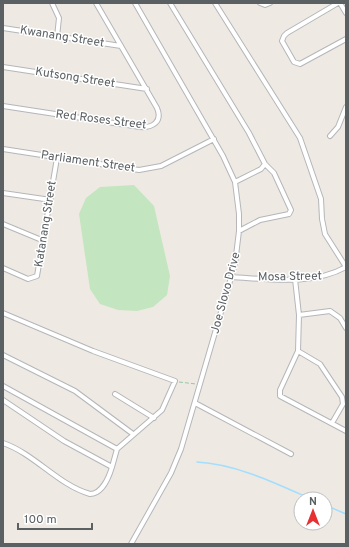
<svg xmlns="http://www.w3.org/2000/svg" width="349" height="547" font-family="Overpass,sans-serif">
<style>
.green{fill:#c3e5bf}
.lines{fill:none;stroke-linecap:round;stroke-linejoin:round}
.stream{stroke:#a3defe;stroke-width:1.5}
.minor-casing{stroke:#b4b6ba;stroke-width:6}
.path{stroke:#99c6a2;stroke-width:1;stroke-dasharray:4 2;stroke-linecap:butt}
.minor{stroke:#fff;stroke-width:4}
.labels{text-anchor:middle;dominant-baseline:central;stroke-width:3;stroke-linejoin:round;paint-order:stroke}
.street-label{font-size:12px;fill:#5b6063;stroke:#fff}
</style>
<rect width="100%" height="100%" fill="#eeeae3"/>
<path class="green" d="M134 185 154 206 170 276 167 295 153 307 137 311 118 310 100 304 90 289 79 214 86 198 100 187Z"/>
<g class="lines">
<path class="stream" d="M197 462C236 464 275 483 311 499
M325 505 346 514"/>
<g class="minor-casing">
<path id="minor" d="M52 3 59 18 57 37
M170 3 249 133 265 164 274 173 291 210 289 214 260 220 239 231
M215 3 300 138 321 199 322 219 325 234 346 267C312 286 269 279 231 277
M260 3 265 5 270 3
M338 3 287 33 284 36 282 41 294 62 300 64 346 39
M340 3 346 13
M3 28 121 46
M3 67 147 89
M3 106 140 127C152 128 163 122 157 108L96 3
M330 136 338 127 346 107
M3 149 139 170 161 166 214 139
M235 182 261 169 265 164
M3 193 51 200
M3 224 44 241
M3 268 28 279 37 276 57 158
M295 279 299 315 298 351 280 390V396L346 431
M3 313 93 351 175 381 162 410 117 449 112 467
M299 315 330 311 340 318 346 328
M298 351 320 364 342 397 343 404 332 423
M3 355 75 391 133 434
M3 386 117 449
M115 394 154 418
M3 400 64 441 112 467C109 477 102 494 90 494 58 485 35 454 3 443
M195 403 291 454
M131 544 171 473 181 449 235 264 239 231V214L235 182 223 156 135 3"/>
</g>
<path class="path" d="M179 382 196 384"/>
<use href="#minor" class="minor"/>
</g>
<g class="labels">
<g class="street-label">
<text transform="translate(62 37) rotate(9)">Kwanang Street</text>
<text transform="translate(75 78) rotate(9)">Kutsong Street</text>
<text transform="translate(101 120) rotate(7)">Red Roses Street</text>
<text transform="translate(88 162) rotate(8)">Parliament Street</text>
<text transform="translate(46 224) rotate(-81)">Katanang Street</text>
<text transform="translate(290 277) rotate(-1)">Mosa Street</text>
<text transform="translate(226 293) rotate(-75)">Joe Slovo Drive</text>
</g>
</g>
<rect width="349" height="547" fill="none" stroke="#5b6063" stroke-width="8"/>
<g transform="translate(313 511)"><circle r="19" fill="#ffffff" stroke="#bdbfc1"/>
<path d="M0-3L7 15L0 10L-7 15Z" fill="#e73032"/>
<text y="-6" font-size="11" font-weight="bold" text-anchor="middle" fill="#5b6063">N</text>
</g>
<path d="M18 523v6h74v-6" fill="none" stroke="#5b6063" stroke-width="2"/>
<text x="24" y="523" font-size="12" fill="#5b6063" stroke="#ffffff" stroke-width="3" paint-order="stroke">100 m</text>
</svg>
